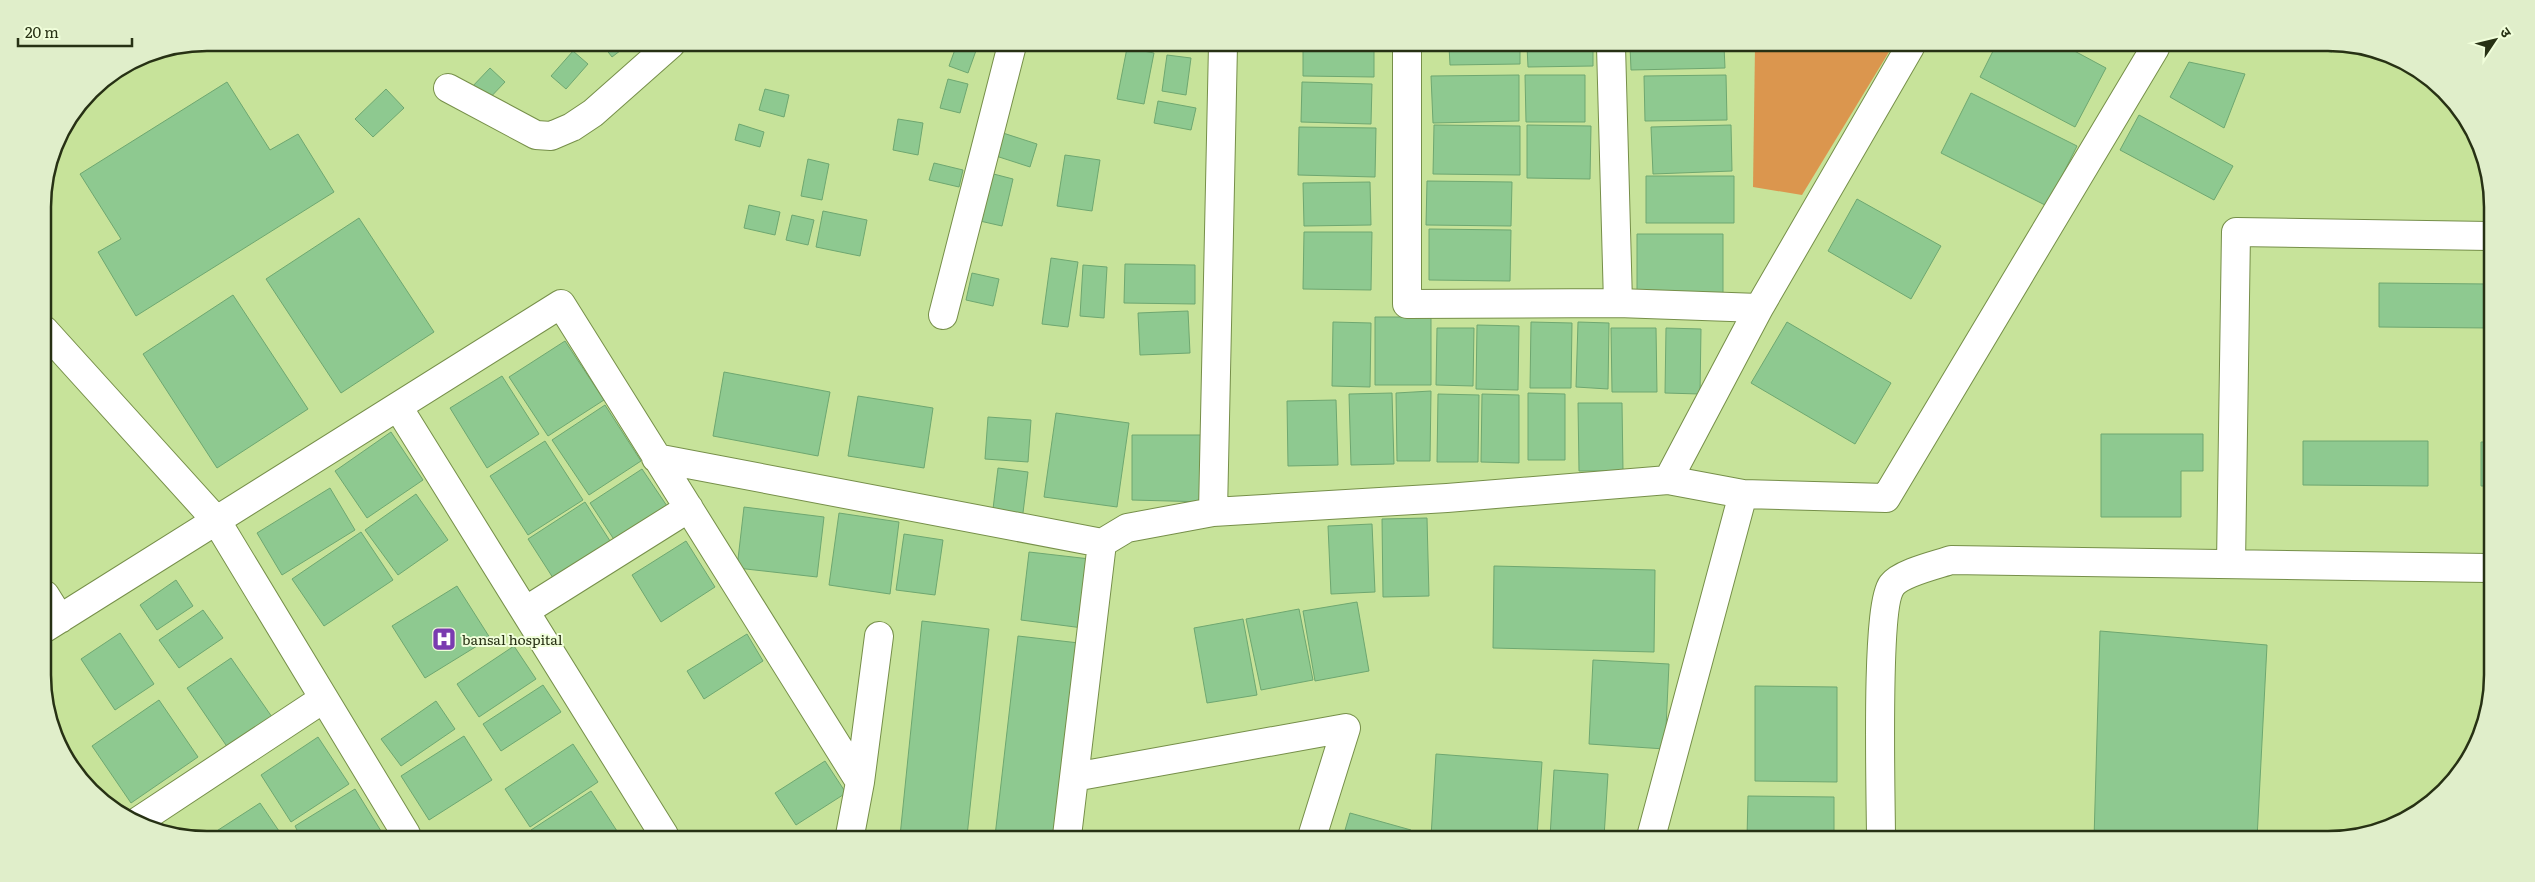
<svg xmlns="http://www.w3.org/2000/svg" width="2535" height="882" font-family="Literata,'Noto Sans Devanagari',serif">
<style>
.green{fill:#db964e}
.building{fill:#8ec990;stroke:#6ea770}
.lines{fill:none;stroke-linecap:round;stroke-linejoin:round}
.minor-casing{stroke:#768f49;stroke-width:30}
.minor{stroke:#fff;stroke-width:28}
.labels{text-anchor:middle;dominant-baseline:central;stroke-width:4;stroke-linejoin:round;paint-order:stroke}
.poi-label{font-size:14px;fill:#273114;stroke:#f0feda;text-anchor:start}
.rim{fill:none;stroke:#273114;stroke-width:2.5}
</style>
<rect width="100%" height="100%" fill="#c7e39a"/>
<path class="green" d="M1755 47H1892L1802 195 1753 187Z"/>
<path class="building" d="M602 44H629L612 57Z
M957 44 978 45 968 73 949 66Z
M1303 45 1374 46V77L1303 76Z
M1449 46H1520V64L1450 65Z
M1527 46H1593V66L1528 67Z
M1630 46H1724L1725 68 1631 70Z
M1995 47H2067L2106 68 2075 127 1980 77Z
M1127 48 1154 53 1144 104 1117 99Z
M2297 48H2333L2332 52Z
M573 51 588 64 566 89 551 76Z
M1167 55 1191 58 1186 95 1162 91Z
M2189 62 2245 74 2224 128 2170 97Z
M490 68 505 82 485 103 470 89Z
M1519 75V121L1433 123 1431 76Z
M1525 75H1585V122H1526Z
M1726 75 1727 120 1645 121 1644 76Z
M948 79 968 84 960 113 940 108Z
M227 82 270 150 298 134 334 192 136 316 98 252 121 239 80 174Z
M1302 82 1372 84 1371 124 1301 122Z
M386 89 404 108 373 137 355 119Z
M765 89 789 95 784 117 759 110Z
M1971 93 2077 146 2047 206 1941 153Z
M1158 101 1196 108 1191 130 1154 123Z
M2139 115 2233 166 2214 200 2120 150Z
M898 119 923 123 918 155 893 150Z
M739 124 764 132 760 147 735 140Z
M1434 125 1520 126V175L1433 174Z
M1527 125 1591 126 1590 179 1527 178Z
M1731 125 1732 171 1653 174 1651 127Z
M1299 127 1376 128 1375 177 1298 175Z
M1003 133 1037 144 1030 167 996 156Z
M1065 155 1100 160 1092 211 1057 206Z
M808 159 829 164 822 200 801 196Z
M934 163 963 170 959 187 929 180Z
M982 171 1013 179 1002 226 971 219Z
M1646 176H1734V223H1646Z
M1427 181 1512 182 1511 226 1426 225Z
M1370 182 1371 225 1304 226 1303 183Z
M1857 199 1941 246 1911 299 1828 251Z
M749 205 780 212 775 235 744 228Z
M823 211 867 220 860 256 816 247Z
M792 215 814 220 808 245 786 240Z
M359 218 434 332 341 393 266 279Z
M1429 229 1511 230 1510 281 1429 280Z
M1304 232H1372L1371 290 1303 289Z
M1637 234H1723V293H1637Z
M1051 258 1078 262 1068 327 1042 324Z
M1125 264 1195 265V304L1124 303Z
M1083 265 1107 267 1104 318 1080 316Z
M972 273 999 279 993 306 966 300Z
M2379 283 2489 284V328L2379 327Z
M233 295 308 409 217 468 143 354Z
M1188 311 1190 353 1140 355 1138 313Z
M1375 317H1431V385H1375Z
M1333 322 1371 323 1370 387 1332 386Z
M1531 322 1572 323 1571 388H1530Z
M1578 322 1609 323 1608 389 1576 387Z
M1787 322 1891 383 1855 444 1751 383Z
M1477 325 1519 326 1518 390 1476 389Z
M1437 328H1474L1473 386 1436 385Z
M1611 328H1656L1657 392H1612Z
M1666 328 1701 329 1700 394 1665 393Z
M565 341 604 400 548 436 509 377Z
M724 372 830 392 818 456 713 436Z
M502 376 539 434 487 468 450 408Z
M1431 391 1430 461H1397L1396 393Z
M1392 393 1394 464 1351 465 1349 394Z
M1528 393 1565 394V460H1528Z
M1438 394 1479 395 1478 462H1437Z
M1482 394 1519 395V463L1481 462Z
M858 396 933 408 924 468 848 456Z
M1336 400 1338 465 1288 466 1287 401Z
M1578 403H1622L1623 471H1579Z
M605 405 641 461 589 495 552 440Z
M1056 413 1129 423 1117 507 1044 497Z
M988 417 1031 420 1028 462 985 459Z
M391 432 423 480 367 518 335 471Z
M2101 434H2203V471H2181V517H2101Z
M1132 435H1207V502L1132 500Z
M545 441 583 500 528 535 490 476Z
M2303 441H2428V486L2303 485Z
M2481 442H2488V486H2481Z
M998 468 1028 472 1022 521 992 517Z
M642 469 667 506 615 541 590 503Z
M330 488 355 530 282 575 257 533Z
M416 494 448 540 398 575 365 530Z
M585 502 612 544 555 581 528 539Z
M744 507 824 517 817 577 737 568Z
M839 513 899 522 890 594 829 585Z
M1427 518 1429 596 1383 597 1382 519Z
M1372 524 1375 592 1331 594 1328 526Z
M361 532 393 580 324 626 292 579Z
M904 534 943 540 935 595 896 590Z
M686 541 715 587 661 622 632 575Z
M1029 552 1090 559 1083 628 1021 620Z
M1494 566 1655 570 1654 652 1493 648Z
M176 580 193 606 157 630 140 605Z
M457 586 490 638 425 678 392 626Z
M1357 602 1369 671 1315 681 1303 611Z
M1299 609 1313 680 1261 690 1246 619Z
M203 610 223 638 179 668 159 640Z
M1243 619 1257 695 1207 703 1194 628Z
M922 621 989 629 967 836H900Z
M2100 631 2267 645 2257 839H2094Z
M120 633 154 684 115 710 81 659Z
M747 634 763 661 704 699 687 671Z
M1018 636 1079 643 1057 836H995Z
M514 646 536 679 479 717 457 684Z
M231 658 272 717 228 748 187 688Z
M1593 660 1669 664 1665 749 1589 744Z
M543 685 561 712 501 751 483 724Z
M1755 686 1837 687V782L1755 781Z
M159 700 198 757 131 803 92 746Z
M436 701 455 729 401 766 381 739Z
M464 736 492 780 429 820 401 776Z
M318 737 349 784 291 822 261 775Z
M573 744 598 782 530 827 505 789Z
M1436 754 1542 762 1537 837H1431Z
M825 761 846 793 796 825 775 793Z
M1554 770 1608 774 1604 837H1550Z
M355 789 381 831 376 834H299L295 826Z
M591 791 617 831 611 835H533L531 830Z
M1748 796 1834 797V838H1747Z
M260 803 279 831 274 834H212Z
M1350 813 1411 830 1409 837H1343Z"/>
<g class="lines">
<g class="minor-casing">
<path id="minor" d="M1407 46V304L1618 303 1759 308
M1611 46 1618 303
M448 88 536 135 551 136 572 127 593 113 671 44
M943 315 1012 45
M44 330 216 520 406 834
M398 407 664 835
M656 458 1102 543
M1668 480 1759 308 1910 47
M1213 512 1447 498 1668 480 1743 494 1886 498 2155 48
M2231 564 2236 232 2489 236
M45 595 60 619
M525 611 689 508
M45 628 561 304 860 782
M1074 777 1346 728 1312 837
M137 822 323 699
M850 835 860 782 879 636
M1067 836 1102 543 1127 528 1213 512 1223 45
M1651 837 1743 494
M1881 838C1881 799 1875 607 1892 585 1901 573 1936 565 1951 560L2488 568"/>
</g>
<use href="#minor" class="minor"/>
</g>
<defs>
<g id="hospital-square" transform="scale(1.25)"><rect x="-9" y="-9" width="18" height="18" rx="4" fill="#7a3bb0" stroke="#f0feda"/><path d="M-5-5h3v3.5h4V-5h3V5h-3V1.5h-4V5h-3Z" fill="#fff"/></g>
</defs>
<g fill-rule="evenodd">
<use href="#hospital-square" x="444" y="639"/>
</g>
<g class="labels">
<g class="poi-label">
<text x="462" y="639">bansal hospital</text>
</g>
</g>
<path d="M0 0H2535V882H0ZM207 51H2328A156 156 0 0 1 2484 207V675A156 156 0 0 1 2328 831H207A156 156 0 0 1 51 675V207A156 156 0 0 1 207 51Z" fill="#e0eeca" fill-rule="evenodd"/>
<path class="rim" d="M207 51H2328A156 156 0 0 1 2484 207V675A156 156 0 0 1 2328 831H207A156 156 0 0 1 51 675V207A156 156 0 0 1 207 51Z"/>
<g transform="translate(2495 40) rotate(55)" stroke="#f0feda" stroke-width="4" paint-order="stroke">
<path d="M0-4L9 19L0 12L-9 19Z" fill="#273114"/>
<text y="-8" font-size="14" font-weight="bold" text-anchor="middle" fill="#273114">उ</text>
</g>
<path d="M18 38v8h114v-8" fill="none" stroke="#273114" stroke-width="2.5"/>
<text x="25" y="38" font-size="15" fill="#273114" stroke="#f0feda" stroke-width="4" paint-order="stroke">20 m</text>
</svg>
